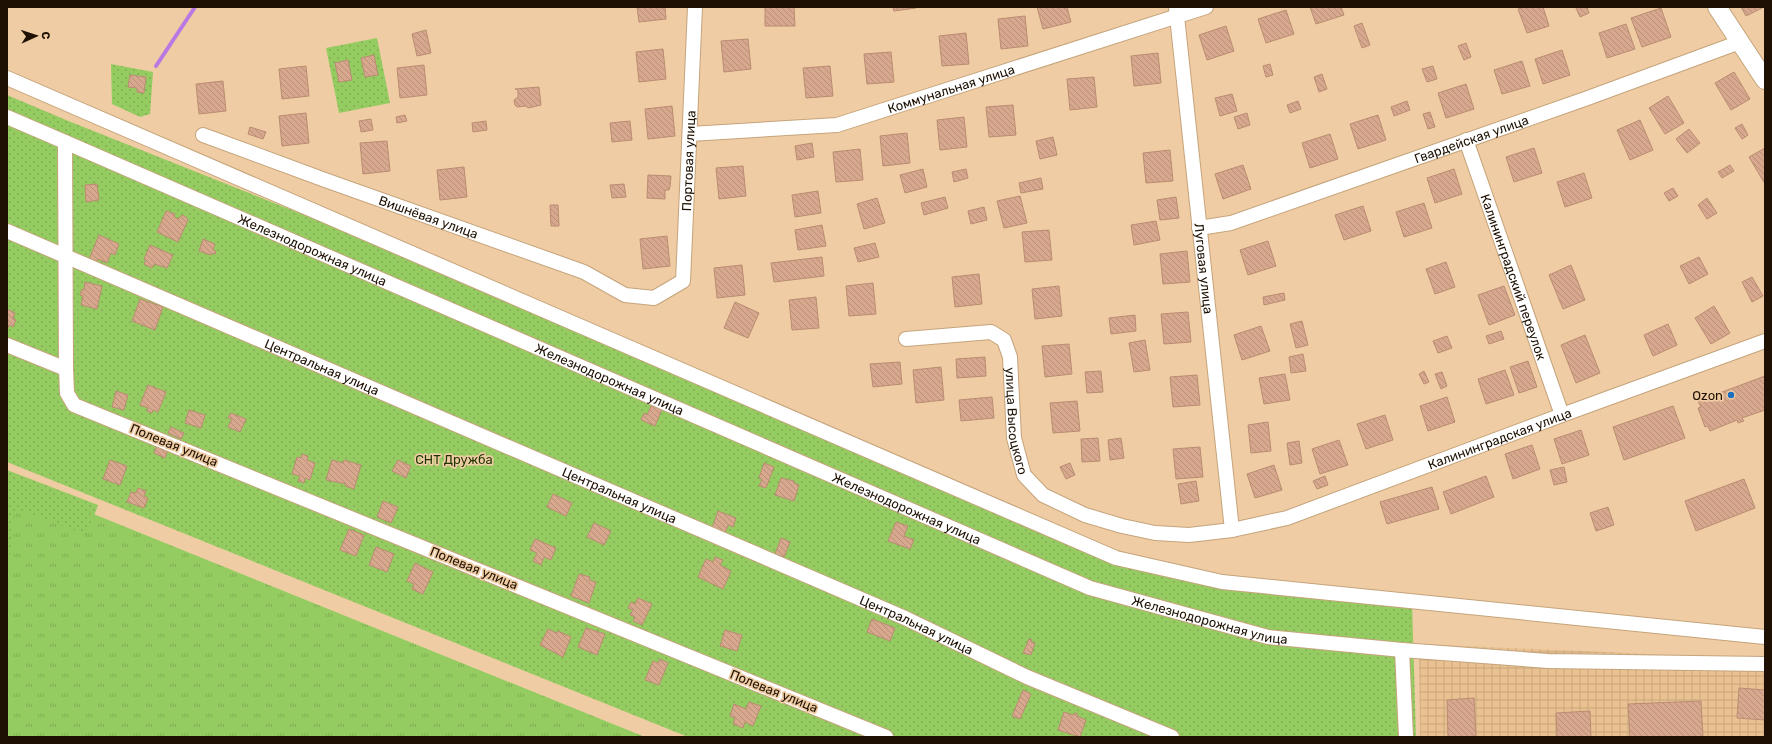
<svg xmlns="http://www.w3.org/2000/svg" width="1772" height="744" font-family="Rubik,sans-serif">
<style>
.industrial{fill:url(#industrial-grid)}
.grass{fill:url(#grass-tufts)}
.garden{fill:url(#garden-dots)}
.lines{fill:none;stroke-linecap:round;stroke-linejoin:round}
.stream{stroke:#ba78e3;stroke-width:4}
.building{fill:url(#building-back-hatch);stroke:#ba8c72}
.minor-casing{stroke:#c5a47c;stroke-width:16}
.tertiary-casing{stroke:#c5a47c;stroke-width:20}
.minor{stroke:#fff;stroke-width:14}
.tertiary{stroke:#fff;stroke-width:18}
.poi-dot{fill:#1c70be;stroke:#efcca3;stroke-width:1.5}
.labels{text-anchor:middle;dominant-baseline:central;stroke-width:3.5;stroke-linejoin:round;paint-order:stroke}
.street-label{font-size:13px;fill:#1e1103;stroke:#efcca3}
.poi-label{font-size:13px;fill:#1e1103;stroke:#efcca3;text-anchor:end}
.park-label{font-size:13px;fill:#1d3302;stroke:#efcca3}
</style>
<defs>
<pattern id="industrial-grid" width="8" height="8" patternUnits="userSpaceOnUse"><rect width="8" height="8" fill="#eac292"/><path d="M0 4h8M4 0v8" fill="none" stroke="#c8a67c"/></pattern>
<pattern id="grass-tufts" width="24" height="20" patternUnits="userSpaceOnUse"><rect width="24" height="20" fill="#95cc61"/><path d="M3 7l-1-3M5 7V3M7 7l1-3M15 17l-1-3M17 17v-4M19 17l1-3" fill="none" stroke="#80ae53"/></pattern>
<pattern id="garden-dots" width="8" height="8" patternUnits="userSpaceOnUse"><rect width="8" height="8" fill="#95cc61"/><path d="M2 2h.1M6 6h.1" fill="none" stroke="#80ae53" stroke-width="1.8" stroke-linecap="round"/></pattern>
<pattern id="building-back-hatch" width="6" height="6" patternUnits="userSpaceOnUse"><rect width="6" height="6" fill="#d7a88d"/><path d="M-1 5l2 2M0 0l6 6M5-1l2 2" fill="none" stroke="#b89078"/></pattern>
</defs>
<rect width="100%" height="100%" fill="#efcca3"/>
<path class="industrial" d="M1419 644 1765 659V737H1420Z"/>
<path class="grass" d="M7 479 645 737H7Z"/>
<path class="garden" d="M377 38 390 103 339 113 326 48Z
M111 64 153 72 150 114 140 117 112 104Z
M7 95 66 120 520 301 1079 538 1151 561 1241 581 1412 602 1416 737H688L7 462Z
M7 470 98 505 87 535 15 508 7 580Z"/>
<g class="lines">
<path class="stream" d="M156 66 195 7"/>
</g>
<path class="building" d="M637 7H665L666 19 639 22Z
M765 7H794L795 26H765Z
M893 7H916V8L894 11Z
M1037 7H1067L1071 22 1043 29Z
M1310 7H1341L1344 15 1316 24Z
M1525 7H1543L1549 26 1527 33 1518 9Z
M1577 7H1587L1589 13 1580 17 1576 8Z
M1741 7H1764L1746 16Z
M1661 8 1671 37 1642 47 1631 18Z
M1286 10 1294 34 1266 43 1258 19Z
M1025 16 1028 46 1001 49 998 19Z
M1362 23 1370 45 1362 48 1354 26Z
M1626 24 1635 49 1607 58 1599 33Z
M1226 26 1234 51 1207 60 1199 35Z
M426 30 431 53 417 56 412 34Z
M966 33 969 64 942 66 939 36Z
M748 39 751 69 724 72 721 41Z
M1466 43 1471 57 1464 60 1458 46Z
M663 49 666 79 639 82 636 52Z
M1562 50 1570 75 1543 84 1535 59Z
M891 52 894 82 867 84 864 54Z
M1158 53 1161 83 1134 86 1131 56Z
M374 55 378 75 365 77 361 58Z
M348 60 352 80 339 82 335 63Z
M1522 61 1530 86 1502 94 1494 70Z
M1270 64 1273 75 1266 77 1263 66Z
M424 65 427 95 400 98 397 68Z
M306 66 309 96 282 99 279 69Z
M830 66 833 96 806 98 803 68Z
M1433 66 1437 79 1427 82 1422 69Z
M1734 72 1750 99 1731 110 1715 83Z
M1322 74 1327 89 1319 92 1314 77Z
M130 75 146 77 144 93 137 92V88L128 87Z
M1094 77 1097 107 1070 110 1067 79Z
M223 81 226 111 199 114 196 84Z
M1466 84 1474 109 1446 118 1438 93Z
M539 87 541 105 528 108 526 106 517 107 515 105 514 100 518 97V90L515 89Z
M1232 94 1237 111 1220 116 1215 98Z
M1668 96 1684 123 1665 134 1649 108Z
M1298 101 1301 109 1290 113 1287 105Z
M1407 101 1410 110 1394 116 1391 107Z
M1013 105 1016 135 989 137 986 107Z
M672 106 675 136 648 139 645 109Z
M1430 112 1435 127 1428 129 1423 114Z
M306 113 309 143 282 146 279 116Z
M1247 113 1250 125 1238 129 1234 117Z
M405 115 407 121 397 123 396 117Z
M1378 115 1386 140 1358 149 1350 124Z
M964 117 967 147 940 150 937 120Z
M371 119 373 130 361 132 359 121Z
M1640 120 1653 150 1630 160 1617 130Z
M486 121 487 130 473 132 472 123Z
M630 121 632 140 612 142 610 123Z
M1742 124 1748 135 1742 139 1735 128Z
M250 127 266 132 263 139 248 134Z
M1689 129 1700 143 1687 153 1676 139Z
M907 133 910 163 883 166 880 136Z
M1330 134 1338 159 1310 168 1302 143Z
M1053 137 1057 155 1040 159 1036 141Z
M387 141 390 171 363 174 360 143Z
M812 143 814 157 797 160 795 146Z
M1534 148 1542 173 1514 182 1506 157Z
M1765 148V184L1749 157Z
M860 149 863 180 836 182 833 152Z
M1170 150 1173 181 1146 183 1143 153Z
M1243 165 1251 189 1223 199 1215 174Z
M1730 165 1734 171 1722 178 1718 172Z
M743 166 746 196 719 199 716 168Z
M464 167 467 197 440 200 437 170Z
M923 169 927 187 905 193 900 175Z
M966 169 968 178 954 182 952 172Z
M1454 169 1462 194 1435 203 1427 178Z
M1584 173 1592 198 1565 207 1557 182Z
M648 175 671 176 670 187 669 190H665V199L647 198Z
M1041 178 1043 189 1021 193 1019 183Z
M97 184 99 200 86 202 85 185Z
M624 184 626 197 612 198 610 185Z
M1673 188 1678 196 1669 201 1664 193Z
M818 191 821 213 795 217 792 195Z
M1020 196 1027 223 1004 228 997 201Z
M945 197 948 208 924 215 921 203Z
M1176 197 1179 218 1160 220 1157 200Z
M877 198 885 223 864 229 857 204Z
M1707 198 1717 213 1707 219 1698 205Z
M1424 203 1432 228 1404 237 1396 212Z
M550 205H558L559 226H551Z
M1363 206 1371 231 1344 240 1335 215Z
M984 207 987 220 971 224 968 211Z
M166 211 175 214 174 217 178 219 182 215 186 217 188 220 178 242 157 232Z
M1156 221 1160 240 1134 245 1131 225Z
M822 225 826 246 798 250 795 230Z
M1049 230 1052 260 1025 262 1022 232Z
M99 235 119 244 115 255 111 253 107 263 98 259 96 263 89 259Z
M667 236 670 266 643 269 640 239Z
M203 239 215 244 213 250 216 251 215 254 212 253 211 255 199 251Z
M1268 241 1276 266 1248 275 1240 250Z
M875 243 879 257 858 262 854 248Z
M150 245 173 255 167 268 154 264 152 268 144 264 146 260 144 259Z
M1187 251 1190 282 1163 284 1160 254Z
M822 257 824 276 774 282 771 263Z
M1699 257 1708 274 1689 284 1680 266Z
M1446 262 1455 287 1435 294 1426 269Z
M742 265 745 295 717 298 714 268Z
M1571 265 1585 300 1563 309 1549 275Z
M979 274 982 304 955 307 952 277Z
M1752 277 1763 296 1752 302 1742 282Z
M85 282 102 286 97 309 81 305 83 296 80 295 82 289 84 290Z
M873 283 876 314 849 316 846 286Z
M1059 286 1062 316 1035 319 1032 289Z
M1504 286 1515 315 1489 325 1478 295Z
M1284 293 1285 300 1264 305 1263 297Z
M816 297 819 328 792 330 789 300Z
M140 299 163 307 155 330 132 321Z
M735 302 759 313 748 338 724 328Z
M1714 306 1730 333 1711 344 1695 318Z
M7 309 15 313 13 318 16 320 13 327 9 325 8 328Z
M1188 312 1191 342 1164 344 1161 314Z
M1135 315 1136 331 1111 334 1109 318Z
M1302 321 1308 345 1296 348 1290 324Z
M1668 324 1677 345 1653 356 1644 335Z
M1261 326 1270 351 1242 360 1234 335Z
M1501 331 1504 339 1489 344 1486 336Z
M1585 335 1600 373 1576 383 1561 345Z
M1447 336 1452 348 1438 353 1433 341Z
M1145 340 1150 370 1134 372 1129 343Z
M1069 344 1072 374 1045 377 1042 346Z
M1303 354 1306 371 1291 373 1289 357Z
M985 357 986 376 957 378 956 359Z
M1528 361 1537 387 1519 393 1510 367Z
M900 362 902 384 873 387 870 364Z
M941 367 944 400 916 403 913 370Z
M1505 370 1514 395 1486 404 1478 379Z
M1101 371 1103 392 1087 393 1085 372Z
M1424 371 1429 382 1424 384 1419 374Z
M1442 372 1447 386 1441 389 1435 374Z
M1285 374 1290 400 1264 404 1259 378Z
M1197 375 1200 405 1173 407 1170 377Z
M1765 376V410L1742 418 1744 421 1738 423 1737 420 1710 431 1708 426 1705 427 1698 408 1701 407 1698 401Z
M148 385 166 392 158 412 153 410 152 413 147 411 148 408 140 405Z
M116 391 128 395 124 410 112 407Z
M992 397 994 418 961 421 959 400Z
M1447 397 1455 422 1428 431 1420 406Z
M1077 401 1080 431 1053 433 1050 403Z
M652 404 662 409 655 426 641 420 644 413 647 415Z
M1673 406 1685 438 1624 460 1613 427Z
M189 410 205 415 201 428 185 423Z
M231 413 246 419 240 432 228 427 232 419 228 418Z
M1385 415 1393 440 1366 449 1357 424Z
M1268 422 1271 451 1251 453 1248 425Z
M171 427 184 433 181 439 168 433Z
M1581 430 1589 455 1562 464 1554 439Z
M1098 438 1100 461 1082 462 1081 439Z
M1121 438 1124 458 1110 460 1108 440Z
M1339 440 1348 465 1320 474 1312 449Z
M1299 441 1302 463 1290 465 1287 443Z
M157 445 168 450 165 458 154 453Z
M1532 445 1540 469 1513 479 1505 454Z
M1200 447 1203 477 1176 479 1173 449Z
M302 454 308 456 307 460 315 463 310 480 305 478 304 483 298 481 300 476 292 474 297 457 301 458Z
M110 460 127 466 120 485 103 479Z
M332 460 343 463 344 460 361 465 354 489 345 486 346 484 326 480Z
M398 460 411 466 406 478 392 471Z
M764 463 774 467 766 488 759 486 762 479 759 478Z
M1070 463 1075 475 1066 479 1060 467Z
M1274 465 1282 490 1255 498 1247 474Z
M1564 467 1567 482 1554 485 1550 470Z
M1325 476 1328 485 1317 489 1313 481Z
M1486 476 1494 497 1451 514 1443 492Z
M781 478 794 481V483L799 485 794 501 775 495Z
M1744 479 1755 508 1696 531 1685 501Z
M1196 481 1199 501 1181 504 1178 484Z
M1432 487 1439 509 1387 524 1380 502Z
M138 488 146 491 144 496 148 498 144 508 127 502 131 492 136 493Z
M553 494 572 503 566 516 547 507Z
M383 501 398 507 391 523 377 517Z
M1608 507 1614 525 1596 531 1590 513Z
M718 511 736 518 733 527 728 525 725 533 712 528Z
M896 522 908 526 904 536 914 540 910 549 888 541Z
M594 523 611 531 604 545 587 537Z
M349 529 364 535 356 556 340 550Z
M781 538 790 542 784 557 775 554Z
M535 539 556 548 551 560 544 557 541 565 533 561 537 553 530 550Z
M376 547 394 554 387 572 369 565Z
M715 557 723 560 720 565 731 571 723 589 698 577 706 559 713 562Z
M415 563 433 572 423 594 412 589 414 584 407 581Z
M579 574 590 577 589 580 596 582 589 603 571 596Z
M638 598 652 604 642 625 633 621 635 617 630 615 633 610 628 608 631 602 635 604Z
M872 619 895 628 890 641 867 632Z
M586 628 605 634 597 655 578 647Z
M548 629 557 633 558 631 571 637 563 657 540 645Z
M725 630 742 635 737 651 720 646Z
M1029 639 1032 640 1031 642 1035 643 1031 655 1023 653Z
M660 659 668 663 659 685 645 680 653 661 658 663Z
M1739 688 1765 690V720L1737 718Z
M1023 690 1031 694 1020 719 1012 716Z
M1474 698 1476 737H1448L1447 700Z
M1701 701 1703 737H1630L1628 704Z
M749 702 761 706 753 726 745 722 743 728 733 724 735 718 730 716 734 704 746 709Z
M1590 711 1591 737H1557L1556 713Z
M1064 712 1073 715 1075 713 1078 714 1077 716 1086 720 1080 737 1058 730Z"/>
<g class="lines">
<g class="minor-casing">
<g id="minor">
<path id="s1" d="M1176 7 1232 530"/>
<path d="M7 78 1116 558 1222 582 1765 637"/>
<path d="M7 117 65 142"/>
<path id="s2" d="M690 134 837 125 1206 7"/>
<path id="s3" d="M203 135 325 180 584 272 625 295 654 298 683 281 695 7"/>
<path id="s4" d="M1466 140 1562 415"/>
<path id="s5" d="M1199 228 1231 223 1585 99 1740 42"/>
<path id="s6" d="M7 231 905 618 1027 677 1172 737"/>
<path id="s7" d="M906 339 991 332 1004 340 1010 357 1014 438 1024 475 1043 495 1085 515 1122 526 1155 533 1189 535 1232 530 1287 518 1562 415 1765 341"/>
<path d="M7 345 66 369"/>
<path id="s8" d="M886 737 74 405 67 393 66 369 65 142 1090 588 1268 637 1402 650"/>
<path d="M1406 737 1402 650 1548 661 1765 664"/>
</g>
</g>
<g class="tertiary-casing">
<path id="tertiary" d="M1717 7 1765 80"/>
</g>
<use href="#minor" class="minor"/>
<use href="#tertiary" class="tertiary"/>
</g>
<circle class="poi-dot" cx="1731" cy="395" r="4"/>
<g class="labels">
<g class="street-label">
<text stroke="none"><textPath href="#s2" startOffset="267">Коммунальная улица</textPath></text>
<text stroke="none"><textPath href="#s5" startOffset="287">Гвардейская улица</textPath></text>
<text stroke="none"><textPath href="#s3" startOffset="635">Портовая улица</textPath></text>
<text stroke="none"><textPath href="#s3" startOffset="240">Вишнёвая улица</textPath></text>
<text stroke="none"><textPath href="#s8" startOffset="1412">Железнодорожная улица</textPath></text>
<text stroke="none"><textPath href="#s1" startOffset="263">Луговая улица</textPath></text>
<text stroke="none"><textPath href="#s4" startOffset="145">Калининградский переулок</textPath></text>
<text stroke="none"><textPath href="#s6" startOffset="343">Центральная улица</textPath></text>
<text stroke="none"><textPath href="#s8" startOffset="1736">Железнодорожная улица</textPath></text>
<text stroke="none"><textPath href="#s7" startOffset="183">улица Высоцкого</textPath></text>
<text stroke="none"><textPath href="#s7" startOffset="745">Калининградская улица</textPath></text>
<text transform="translate(174 445) rotate(22)">Полевая улица</text>
<text stroke="none"><textPath href="#s6" startOffset="667">Центральная улица</textPath></text>
<text stroke="none"><textPath href="#s8" startOffset="2060">Железнодорожная улица</textPath></text>
<text transform="translate(474 568) rotate(22)">Полевая улица</text>
<text stroke="none"><textPath href="#s8" startOffset="2384">Железнодорожная улица</textPath></text>
<text stroke="none"><textPath href="#s6" startOffset="991">Центральная улица</textPath></text>
<text transform="translate(774 691) rotate(22)">Полевая улица</text>
</g>
<g class="poi-label">
<text x="1723" y="395">Ozon</text>
</g>
<g class="park-label">
<text x="454" y="459">СНТ Дружба</text>
</g>
</g>
<rect width="1772" height="744" fill="none" stroke="#1e1103" stroke-width="16"/>
<g transform="translate(36 36) rotate(87)" stroke="#efcca3" stroke-width="3" paint-order="stroke">
<path d="M0-3L7 15L0 10L-7 15Z" fill="#1e1103"/>
<text y="-6" font-size="11" font-weight="bold" text-anchor="middle" fill="#1e1103">С</text>
</g>
</svg>
